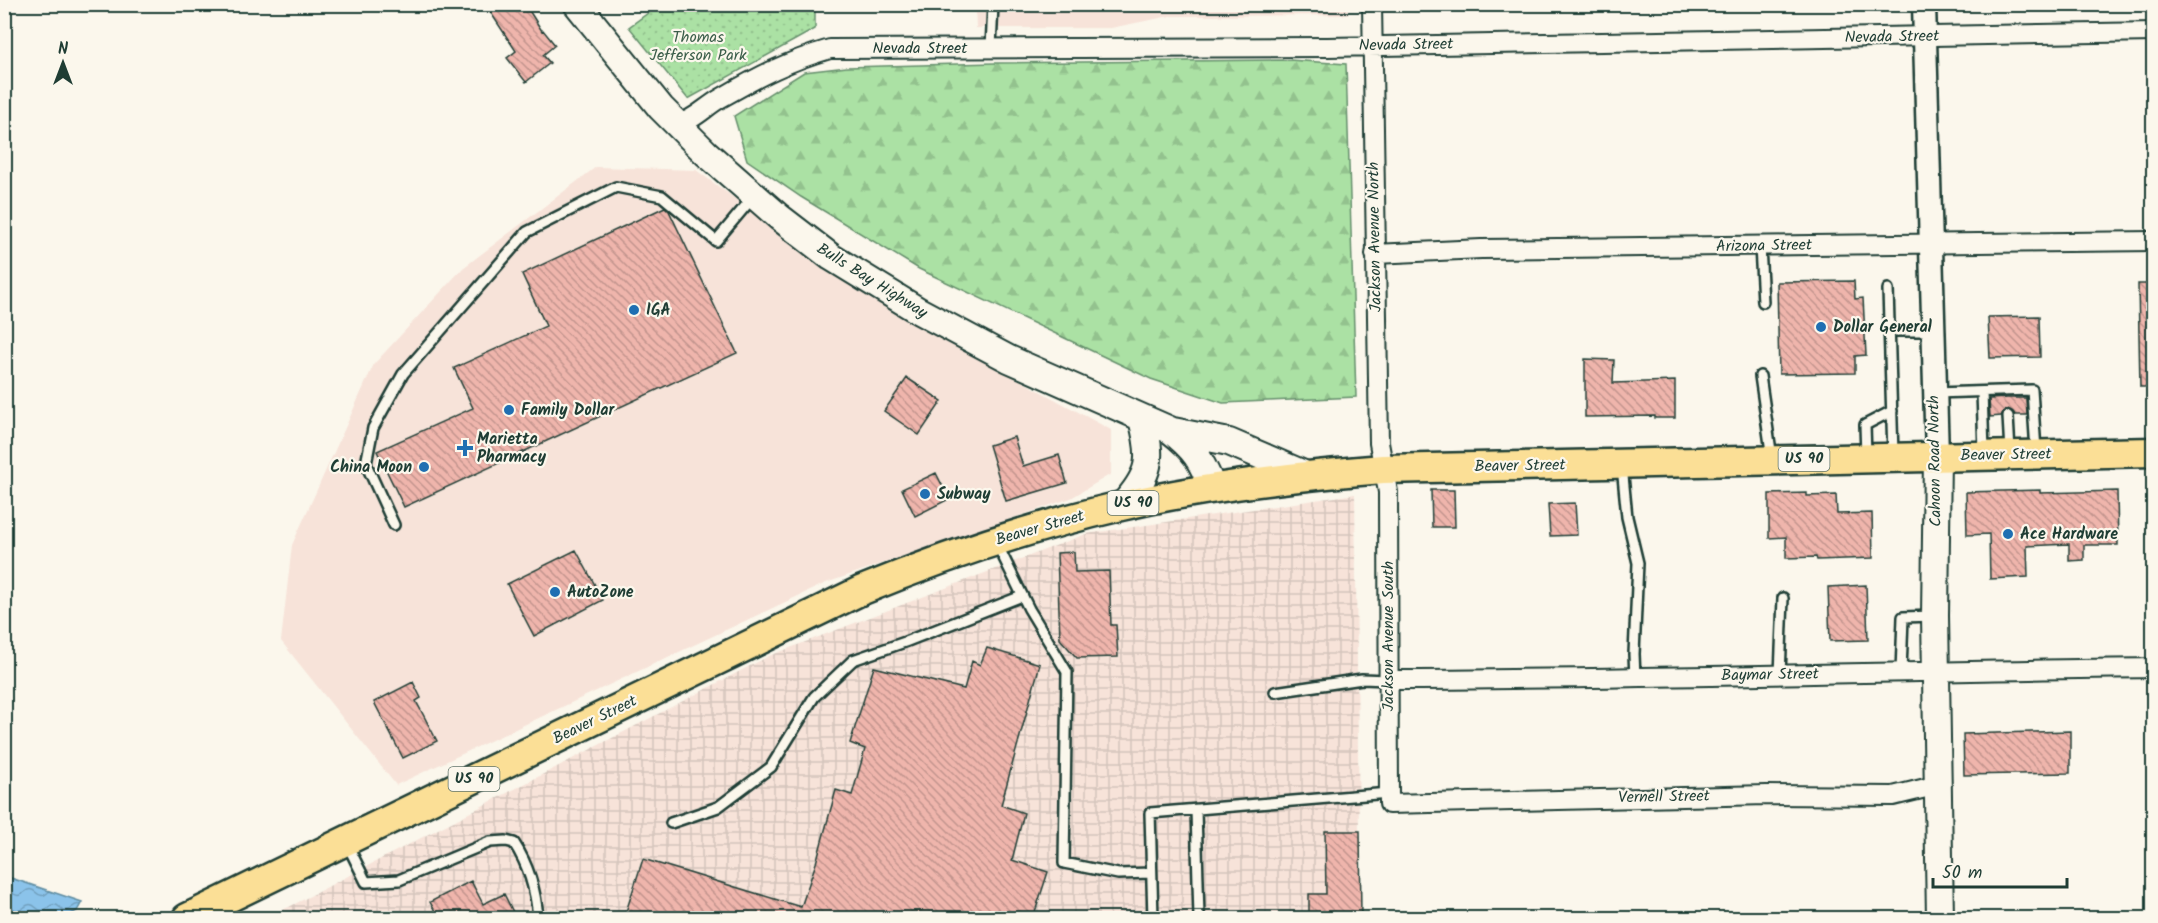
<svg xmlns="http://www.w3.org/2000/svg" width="2158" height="923" font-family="Kalam,sans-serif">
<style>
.built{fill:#f7e3d9}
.industrial{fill:url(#industrial-grid)}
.grass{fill:url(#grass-dots);stroke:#658f6c;stroke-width:1.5}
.forest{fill:url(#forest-firs);stroke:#658f6c;stroke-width:1.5}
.water{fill:url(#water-waves);stroke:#608da1;stroke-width:1.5}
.building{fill:url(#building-back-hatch);stroke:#1f3d34;stroke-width:1.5}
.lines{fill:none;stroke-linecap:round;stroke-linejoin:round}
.service-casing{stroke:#1f3d34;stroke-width:14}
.minor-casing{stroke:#1f3d34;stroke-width:22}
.tertiary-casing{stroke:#1f3d34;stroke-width:27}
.secondary-casing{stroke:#1f3d34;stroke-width:30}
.primary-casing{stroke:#1f3d34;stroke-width:33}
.service{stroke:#fbf7ec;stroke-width:9}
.minor{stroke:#fbf7ec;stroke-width:18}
.tertiary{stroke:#fbf7ec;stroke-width:22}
.secondary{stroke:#fbf7ec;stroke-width:26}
.primary{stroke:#fbdf96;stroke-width:28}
.poi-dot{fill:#1f6fb2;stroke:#fbf7ec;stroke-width:2}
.labels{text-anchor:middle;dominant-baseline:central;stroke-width:4.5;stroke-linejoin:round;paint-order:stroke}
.shield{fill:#fbf7ec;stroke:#61756b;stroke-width:1.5}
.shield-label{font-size:15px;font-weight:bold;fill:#1f3d34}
.park-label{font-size:16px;fill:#3b5e4a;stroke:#fbf7ec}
.street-label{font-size:16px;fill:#1f3d34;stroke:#fbf7ec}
.poi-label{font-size:16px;font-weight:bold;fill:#1f3d34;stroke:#fbf7ec;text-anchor:start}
</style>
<defs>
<pattern id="industrial-grid" width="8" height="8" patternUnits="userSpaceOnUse" patternTransform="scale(1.5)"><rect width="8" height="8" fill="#f7e3d9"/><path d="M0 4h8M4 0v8" fill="none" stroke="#d3c4bb"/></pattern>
<pattern id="grass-dots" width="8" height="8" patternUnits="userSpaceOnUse" patternTransform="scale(1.5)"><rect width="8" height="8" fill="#abe1a4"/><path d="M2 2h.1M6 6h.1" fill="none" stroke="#93c28e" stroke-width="1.8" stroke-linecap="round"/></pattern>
<pattern id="forest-firs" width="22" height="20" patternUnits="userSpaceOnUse" patternTransform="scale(1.5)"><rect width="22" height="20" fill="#abe1a4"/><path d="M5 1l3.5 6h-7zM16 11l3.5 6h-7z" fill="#93c28e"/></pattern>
<pattern id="water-waves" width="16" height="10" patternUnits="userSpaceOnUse" patternTransform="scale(1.5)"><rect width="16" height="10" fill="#8bc3ea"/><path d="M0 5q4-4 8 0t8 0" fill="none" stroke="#71a0be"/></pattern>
<pattern id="building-back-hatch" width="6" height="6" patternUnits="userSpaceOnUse" patternTransform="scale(1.5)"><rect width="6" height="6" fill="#efb5ac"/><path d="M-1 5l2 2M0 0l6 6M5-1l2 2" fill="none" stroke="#c1948d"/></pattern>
</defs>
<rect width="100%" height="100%" fill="#fbf7ec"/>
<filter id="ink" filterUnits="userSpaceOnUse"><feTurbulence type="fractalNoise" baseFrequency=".0167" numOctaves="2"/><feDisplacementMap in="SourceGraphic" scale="12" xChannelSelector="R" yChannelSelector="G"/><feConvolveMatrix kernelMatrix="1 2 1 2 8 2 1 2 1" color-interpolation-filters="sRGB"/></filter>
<g filter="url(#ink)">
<path class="built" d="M1347 4 1348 15 1170 16 1111 28H976L975 5Z
M596 167 696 170 875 301 1111 430V474L1071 498 826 583 396 785 281 641 292 545 374 364 463 268Z"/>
<path class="industrial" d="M1355 494 1360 918H263L289 907 769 656 1086 534Z"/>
<path class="grass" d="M659 5H815V29L688 99 629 27Z"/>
<path class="forest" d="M1289 60 1346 64 1356 397 1223 403 1151 379 919 269 801 197 747 160 734 116 804 72 847 67 995 63Z"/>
<path class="water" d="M5 876 82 902 77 911 63 918H5Z"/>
<path class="building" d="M485 4H525L542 31 543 30 555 45 543 55 550 63 526 82 507 58 516 51Z
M665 207 669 211 737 353 404 507 377 451 473 408 454 368 546 326 522 274Z
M1854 281 1855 299 1863 298 1866 355 1855 356V373L1779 374 1777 282Z
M2138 284H2154V387H2140Z
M2039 316 2040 357 1990 358 1988 317Z
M1585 359 1614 360 1613 383 1675 381V418H1655V416L1585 417Z
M907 378 942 401 919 435 884 411Z
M2007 398H2026L2027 415H2015L2013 412 2008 409 2004 411 2001 416 1990 417 1989 399Z
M1014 437 1023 466 1059 455 1067 483 1006 501 989 445Z
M936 473 949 499 915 516 902 489Z
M1431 490H1454L1455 527H1432Z
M2040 490V493L2117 491 2118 545H2084V560L2069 561V544L2027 546 2028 577 1990 579 1989 534 1967 535 1966 492Z
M1807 493V496L1836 495 1837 514 1872 513 1873 558 1817 560 1816 557 1786 558V537L1769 538V494Z
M1575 503 1577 535 1550 536 1548 504Z
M576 550 603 600 534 636 507 584Z
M1074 552 1075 572 1109 571 1111 625H1116L1118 657 1077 658 1060 639 1057 553Z
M1866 585 1868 640 1830 641 1828 587Z
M987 648 1040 664 1001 805 1024 813 1012 860 1048 872 1033 918H624L643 859 801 907 816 863 836 790 852 795 865 749 850 743 874 667 964 689 972 661 980 665Z
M413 682 421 698 416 701 437 741 403 758 374 702Z
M2070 731V773L1964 775 1963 734Z
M1325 831H1360L1361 918H1309V894H1326Z
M471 881 483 904 504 894 516 918H439L430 902Z"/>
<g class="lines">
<g class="service-casing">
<path id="service" d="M991 48 993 4
M1760 246 1763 302
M1888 289 1893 455
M1890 331H1932
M1760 376 1772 458
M1982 392 1984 452
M1934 393 2032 390 2036 451
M2008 416 2010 452
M1866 456 1865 425 1892 411
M1622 466 1627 517 1638 563 1634 654 1635 678
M394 525 366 464 373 428 403 374 527 232 616 187 662 196 716 241 754 196
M997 544 1029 609 1067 672 1064 863 1118 874 1151 873
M1901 672 1903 617 1933 616
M1780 675 1783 598
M1275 692 1362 679 1387 680
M1196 810 1199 918
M671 823 718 807 771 767 814 697 853 660 905 642 1022 596
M347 844 366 882 399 880 490 842 506 841 514 843C529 866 536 892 538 918
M1153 918 1150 813 1389 793"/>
</g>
<g class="minor-casing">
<path id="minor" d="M1372 4 1379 443 1388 492 1389 804 1767 795 1893 796 1938 785
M678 124C696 119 705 107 721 98 759 76 788 61 830 49L1327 47 2154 32
M1375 254 1481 249 2154 241
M1387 680C1643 679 1898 671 2154 668"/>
</g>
<g class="tertiary-casing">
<path id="tertiary" d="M1924 4 1937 456"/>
</g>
<g class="secondary-casing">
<path id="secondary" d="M577 4 661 108 706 153 779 217 831 257 919 311 1009 359 1170 430C1196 450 1200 459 1213 488
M1173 431 1229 442 1306 475
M1937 456 1935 616 1940 918
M1123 505C1151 474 1153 459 1142 419"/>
</g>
<g class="primary-casing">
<path id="primary" d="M187 918 860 591C945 556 1031 527 1121 506 1207 486 1295 476 1383 469L2154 452"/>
</g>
<use href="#service" class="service"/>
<use href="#minor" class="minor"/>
<use href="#tertiary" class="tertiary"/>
<use href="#secondary" class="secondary"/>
<use href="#primary" class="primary"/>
</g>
</g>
<g class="poi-dot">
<circle cx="634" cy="310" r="6"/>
<circle cx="1821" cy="327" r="6"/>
<circle cx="509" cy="410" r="6"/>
<path d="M462 439h6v6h6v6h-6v6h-6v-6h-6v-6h6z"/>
<circle cx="424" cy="467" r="6"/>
<circle cx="925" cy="494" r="6"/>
<circle cx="2008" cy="534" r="6"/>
<circle cx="555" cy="592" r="6"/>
</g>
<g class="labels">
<g class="shield">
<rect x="1778.5" y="447" width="51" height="24" rx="4.5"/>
<rect x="1107.5" y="491" width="51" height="24" rx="4.5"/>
<rect x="448.5" y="767" width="51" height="24" rx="4.5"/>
</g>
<g class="shield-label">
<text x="1804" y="459">US 90</text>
<text x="1133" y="503">US 90</text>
<text x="474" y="779">US 90</text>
</g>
<g class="park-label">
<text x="698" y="37">Thomas<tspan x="698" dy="18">Jefferson Park</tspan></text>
</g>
<g class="street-label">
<text transform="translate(1892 37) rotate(-1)">Nevada Street</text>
<text transform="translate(1406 45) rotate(-1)">Nevada Street</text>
<text x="920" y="48">Nevada Street</text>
<text transform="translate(1375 237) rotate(-91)">Jackson Avenue North</text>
<text transform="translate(1764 246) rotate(-1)">Arizona Street</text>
<text transform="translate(872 281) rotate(32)">Bulls Bay Highway</text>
<text transform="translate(2006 455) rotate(-1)">Beaver Street</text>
<text transform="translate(1935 461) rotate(-91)">Cahoon Road North</text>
<text transform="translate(1520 466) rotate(-1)">Beaver Street</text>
<text transform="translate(1040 528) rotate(-16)">Beaver Street</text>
<text transform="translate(1388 636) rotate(-90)">Jackson Avenue South</text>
<text transform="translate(1770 675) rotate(-1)">Baymar Street</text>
<text transform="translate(595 720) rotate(-26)">Beaver Street</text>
<text transform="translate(1664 797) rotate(-1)">Vernell Street</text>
</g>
<g class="poi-label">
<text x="646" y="310">IGA</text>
<text x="1833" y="327">Dollar General</text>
<text x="521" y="410">Family Dollar</text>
<text x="477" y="439">Marietta<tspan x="477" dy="18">Pharmacy</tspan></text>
<text x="412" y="467" text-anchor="end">China Moon</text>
<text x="937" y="494">Subway</text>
<text x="2020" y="534">Ace Hardware</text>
<text x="567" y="592">AutoZone</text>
</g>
</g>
<rect width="2158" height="923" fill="none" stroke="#fbf7ec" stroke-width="24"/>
<rect x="12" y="12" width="2134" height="899" fill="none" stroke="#1f3d34" stroke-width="2" filter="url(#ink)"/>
<g transform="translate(63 63)" stroke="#fbf7ec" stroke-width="4.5" paint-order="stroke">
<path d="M0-4.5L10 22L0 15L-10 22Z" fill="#1f3d34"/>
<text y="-9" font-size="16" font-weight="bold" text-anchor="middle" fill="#1f3d34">N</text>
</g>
<path d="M1933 878v9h134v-9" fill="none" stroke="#1f3d34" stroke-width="3"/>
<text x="1942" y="878" font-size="18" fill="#1f3d34" stroke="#fbf7ec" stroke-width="4.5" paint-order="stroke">50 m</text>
</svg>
